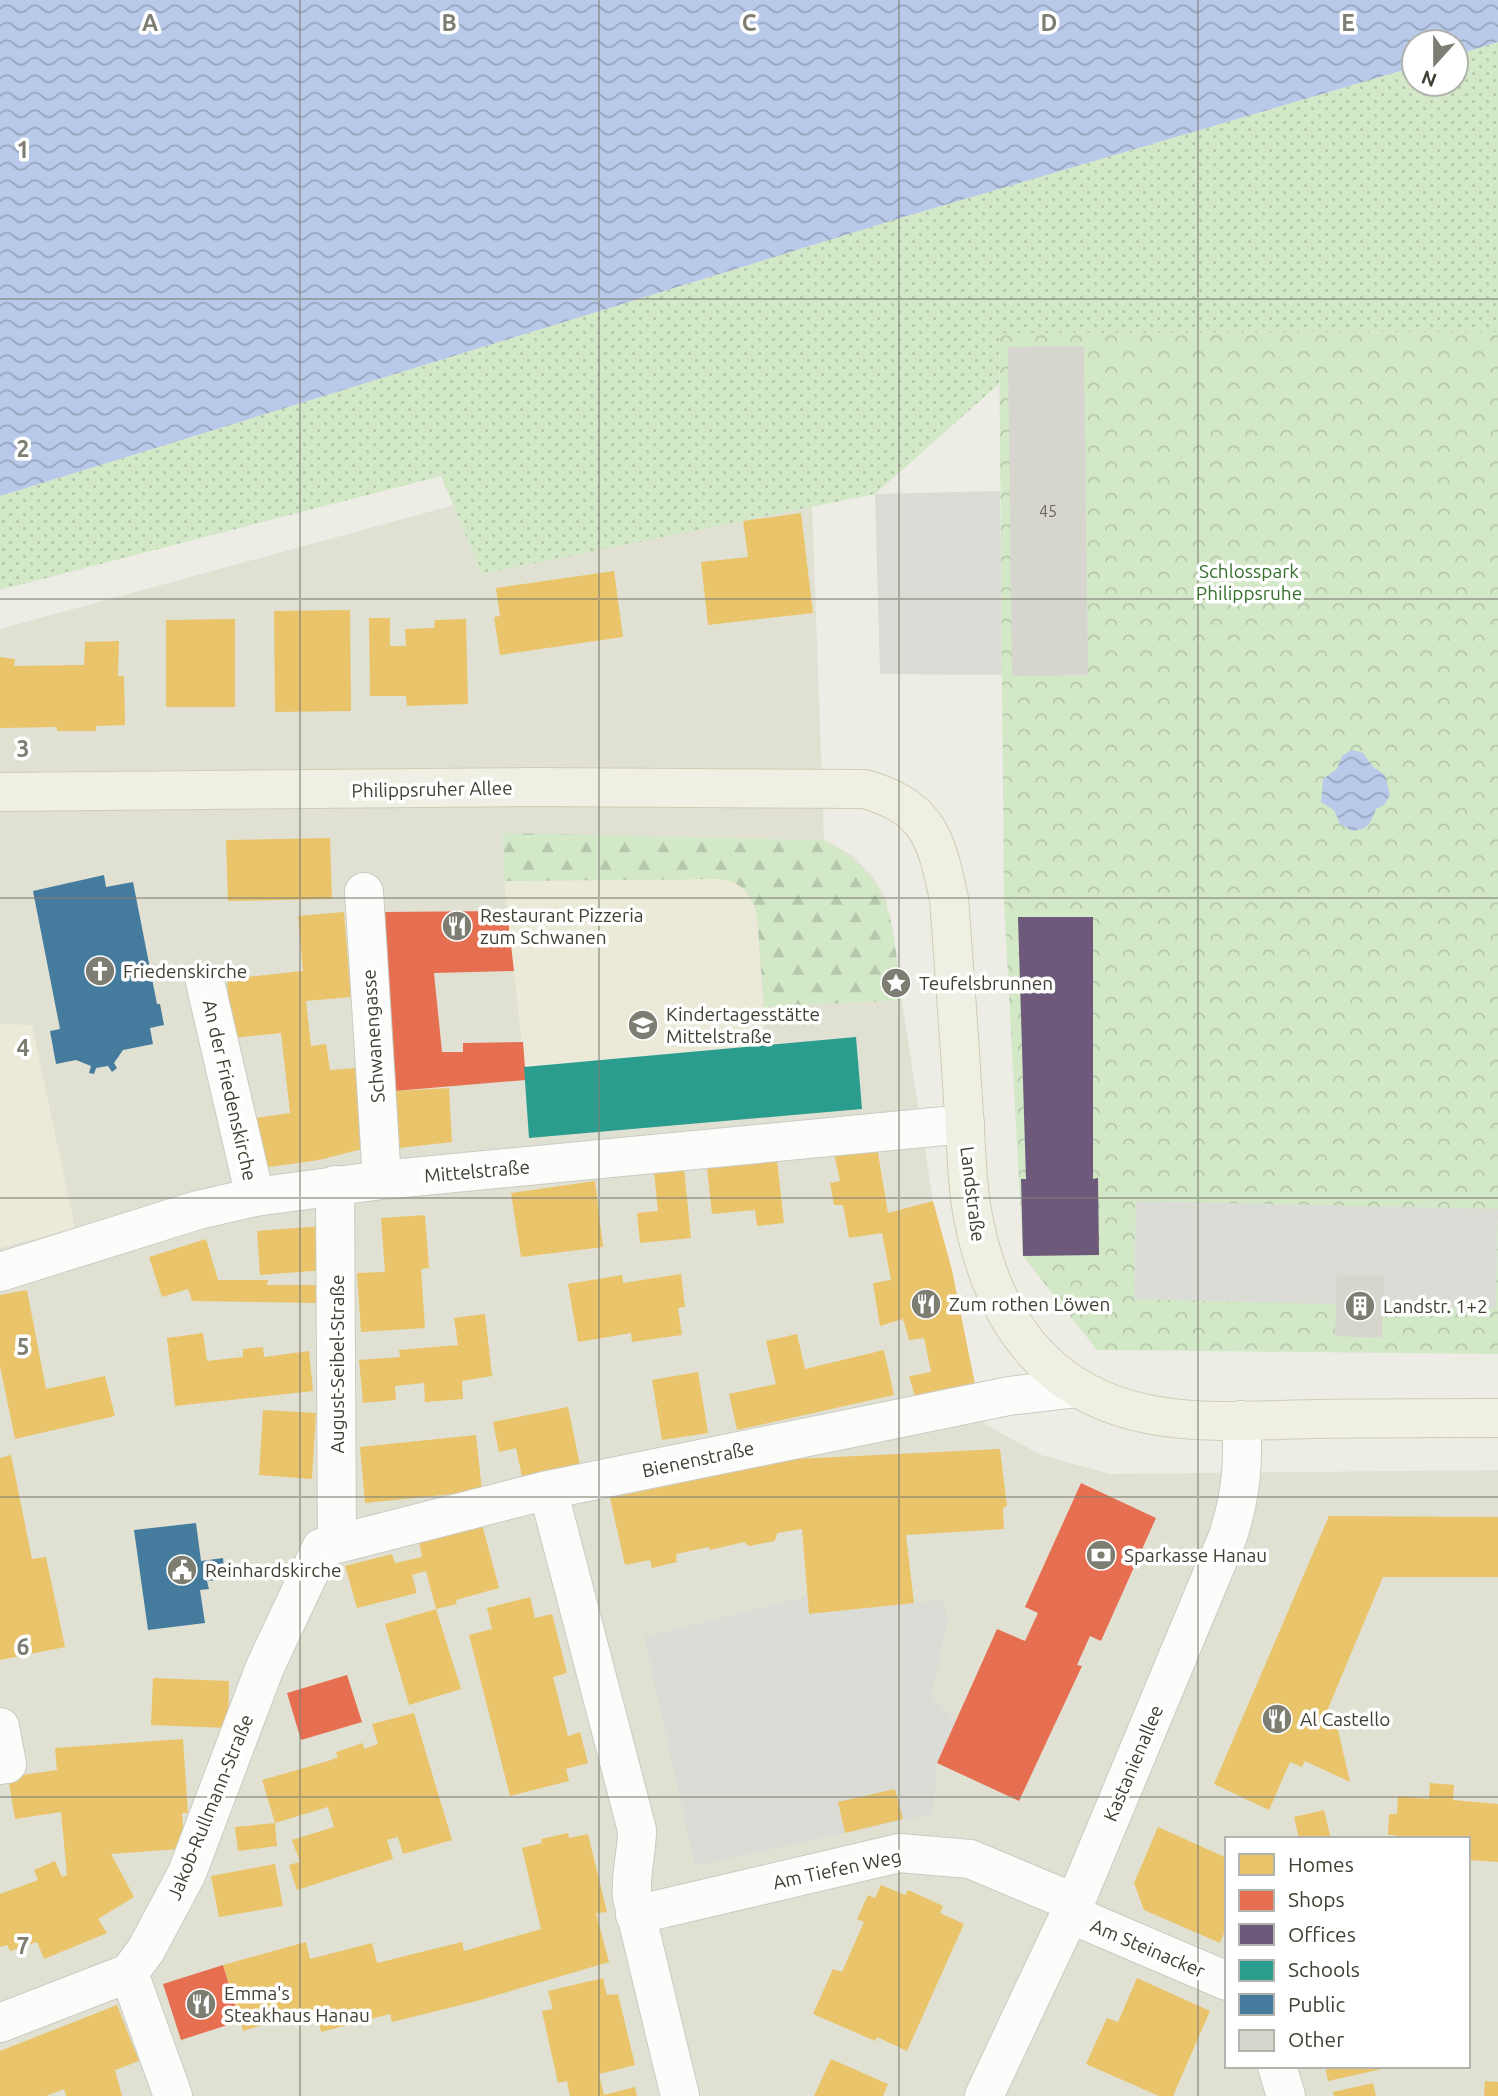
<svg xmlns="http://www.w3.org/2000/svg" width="1498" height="2096" font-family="Ubuntu,sans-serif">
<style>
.residential{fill:#e1e1d3;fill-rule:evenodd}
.education{fill:#ebead9}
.grass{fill:url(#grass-dots)}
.forest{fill:url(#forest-firs)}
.park{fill:url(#park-crowns)}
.parking{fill:#dcdcd6}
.water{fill:url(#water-waves)}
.homes{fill:#e9c46a}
.shops{fill:#e76f51}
.offices{fill:#6d597a}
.schools{fill:#2a9d8f}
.public{fill:#457b9d}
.building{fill:#d6d6cf}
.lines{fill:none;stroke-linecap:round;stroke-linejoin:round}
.minor-casing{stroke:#cbcac4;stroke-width:40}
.major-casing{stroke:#ceceb5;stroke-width:40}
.minor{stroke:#fcfcfb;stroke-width:38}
.major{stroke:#efefe3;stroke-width:38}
.grid{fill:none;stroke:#7e7d72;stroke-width:2;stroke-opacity:0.55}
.labels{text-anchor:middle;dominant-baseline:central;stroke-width:7;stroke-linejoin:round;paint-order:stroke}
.number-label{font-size:16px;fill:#68665c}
.park-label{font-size:19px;fill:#346f2c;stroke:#fff}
.street-label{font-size:19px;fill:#424034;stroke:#fff}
.poi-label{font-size:19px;fill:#424034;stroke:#fff;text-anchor:start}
.grid-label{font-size:23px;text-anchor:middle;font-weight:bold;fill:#7e7d72;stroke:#fff;stroke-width:7;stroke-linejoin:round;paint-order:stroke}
</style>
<defs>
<pattern id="grass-dots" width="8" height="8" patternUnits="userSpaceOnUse" patternTransform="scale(1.75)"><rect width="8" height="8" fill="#d3e8c7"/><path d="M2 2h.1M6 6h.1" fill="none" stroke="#b6c8ac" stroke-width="1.8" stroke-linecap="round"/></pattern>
<pattern id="forest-firs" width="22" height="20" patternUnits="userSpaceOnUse" patternTransform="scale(1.75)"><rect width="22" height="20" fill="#d3e8c7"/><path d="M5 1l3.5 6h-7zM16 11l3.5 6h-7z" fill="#b6c8ac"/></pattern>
<pattern id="park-crowns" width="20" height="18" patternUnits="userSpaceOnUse" patternTransform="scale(1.75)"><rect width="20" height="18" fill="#d3e8c7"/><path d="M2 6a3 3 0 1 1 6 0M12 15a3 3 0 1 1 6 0" fill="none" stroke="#b6c8ac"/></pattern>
<pattern id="water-waves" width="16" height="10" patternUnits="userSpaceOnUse" patternTransform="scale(1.75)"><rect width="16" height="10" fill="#b8c9e9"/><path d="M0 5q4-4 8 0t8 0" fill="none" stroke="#97a5be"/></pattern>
</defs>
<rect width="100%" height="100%" fill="#edede6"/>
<path class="residential" d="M812 504 824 839 853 856 874 878 886 899 933 1201 985 1424 1041 1455 1111 1474 1498 1470V2096H0V629L454 505 482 574ZM1227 1839H1468V2066H1227Z"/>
<path class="education" d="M720 879 740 884 753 901 757 915 771 1117 526 1081 504 881Z
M0 1024 32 1025 75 1228 0 1248Z"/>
<path class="grass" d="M1498 42V332L999 333V384L875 494 482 574 441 476 0 590V496L907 216 1414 67V84H1456V55Z"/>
<path class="forest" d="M503 833 824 840C899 882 891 923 902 1000L764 1007 757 915C751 893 743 883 720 879L504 881Z"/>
<path class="park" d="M1498 332V1354L1097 1350 1023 1256 1004 902 999 333Z"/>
<path class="parking" d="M1000 491 1002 675 880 674 875 494Z
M1136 1201 1498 1209 1496 1308 1134 1299Z
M808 1596 809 1614 942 1600 948 1620 931 1696 957 1722 937 1763 933 1814 695 1866 644 1637Z"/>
<path class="water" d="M0 0H1498V42L1456 55V42H1414V67L907 216 0 496Z
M1352 750 1363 753 1373 767 1385 775 1390 795 1384 805 1376 809C1370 824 1369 829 1352 831L1340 824 1334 810 1321 802 1323 779 1337 769 1342 756Z"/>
<path class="homes" d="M801 513 813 613 708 625 701 562 748 557 743 521Z
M614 571 623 637 500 655 494 617 500 616 496 588Z
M350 610 351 711 275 712 274 611Z
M369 618H390V646H406L405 629 434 628 435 620 466 619 468 704 407 706 406 696H370Z
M235 619V707H166V620Z
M119 641 118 676H124L125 725 96 726V731H57V727L0 728V657L15 659 14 666 84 665 85 642Z
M330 838 332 899 228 901 226 840Z
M344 912 351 997 306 1001 311 1046 326 1044 330 1070 356 1068 366 1148 319 1160 255 1169 249 1119 290 1113 281 1033 232 1038 227 979 303 971 298 916Z
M449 1088 452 1142 399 1148 394 1091Z
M877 1147 888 1213 933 1201 952 1270 976 1390 916 1400 909 1376 931 1372 924 1338 909 1340 903 1319 880 1326 873 1283 891 1280 882 1233 849 1238 843 1205H834L830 1183 840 1181 834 1153Z
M777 1160 784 1223 757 1226 755 1210 712 1214 707 1168Z
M684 1169 691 1238 640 1243 637 1213 658 1211 654 1172Z
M595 1181 603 1247 521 1257 511 1193Z
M425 1215 429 1268 421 1269 425 1328 361 1332 357 1273 385 1272 381 1218Z
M322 1226 325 1270 260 1275 257 1231Z
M206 1239 218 1280H268L267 1285H317L318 1303 192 1301 188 1289 162 1297 149 1257Z
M681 1274 685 1307 678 1308 682 1335 632 1342 631 1333 578 1342 568 1284 622 1275 623 1283Z
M27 1290 46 1389 105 1376 115 1416 15 1439 0 1366V1295Z
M485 1314 492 1376 462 1381 463 1399 425 1402 424 1383 395 1386 396 1400 363 1403 359 1360 400 1357 399 1350 458 1345 454 1318Z
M203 1333 207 1361 243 1357V1349L263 1347 264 1357 309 1351 313 1391 175 1406 167 1338Z
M797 1334 805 1369 884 1350 894 1395 737 1430 729 1394 776 1384 766 1341Z
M698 1372 708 1433 662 1440 652 1380Z
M568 1407 580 1465 522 1477 516 1448 499 1452 493 1422Z
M263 1410 316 1413 312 1479 259 1475Z
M476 1435 482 1491 365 1503 360 1447Z
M1000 1449 1007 1506 1003 1508 1004 1529 906 1535 914 1603 809 1614 802 1529 777 1533 775 1541 749 1546 744 1542 710 1550 709 1547 676 1554 677 1562 652 1568 650 1560 625 1565 610 1498 795 1459Z
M11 1455 32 1559 46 1557 65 1647 0 1660V1458Z
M1329 1516 1498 1517V1577H1383L1322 1723 1338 1730 1350 1782 1305 1761 1302 1767 1290 1762 1269 1810 1214 1784Z
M482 1524 499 1588 456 1600 457 1604 436 1609 426 1571 412 1575 417 1593 357 1608 345 1566 392 1554 395 1563 422 1557 419 1541Z
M530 1597 535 1618 552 1614 567 1673 553 1677 568 1736 580 1732 588 1763 566 1769 569 1781 510 1796 469 1635 492 1629 487 1608Z
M436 1609 461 1689 409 1705 385 1624Z
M153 1678 229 1681 228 1728 151 1725Z
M414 1713 452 1840 403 1854 398 1837 387 1840 393 1859 297 1890 289 1865 300 1862 292 1840 334 1827 328 1807 275 1823 277 1846 238 1851 235 1827 275 1823 262 1780 328 1761 338 1757 336 1752 363 1743 364 1749 378 1744 372 1724Z
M183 1739 188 1813H182L184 1838 179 1839 180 1849 111 1854 134 1897 98 1919 107 1933 44 1959 37 1942 10 1951 7 1945 0 1947V1894L38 1880 34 1870 55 1861 62 1877 67 1875 61 1812 15 1819 8 1777 57 1770 55 1748Z
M1430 1783 1454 1785 1453 1800 1498 1804V1862L1468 1860V1839H1395V1835H1388L1389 1814H1397L1398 1796 1429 1799Z
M895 1789 903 1819 845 1833 838 1802Z
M1324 1810 1331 1839H1299L1294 1817Z
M1158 1827 1227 1858V1926L1220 1943 1144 1910 1134 1883Z
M568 1833 569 1838 588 1834 607 1912 596 1913 609 1962 477 2001 392 2022 390 2014 321 2032 316 2009 243 2031 223 1965 306 1942 310 1959 372 1943 377 1963 462 1942 464 1951 541 1929 522 1848 542 1843 541 1839Z
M275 1864 283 1906 219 1917 211 1876Z
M881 1885 905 1895 908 1890 943 1906 940 1913 964 1924 907 2051 877 2037 875 2041 813 2014 833 1969 842 1972 864 1922 857 1919 868 1895 875 1898Z
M603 1978 607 1995 618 1994 635 2065 599 2074 604 2095 635 2087 637 2096H570L567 2081 558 2083 542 2011 553 2009 548 1991Z
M1137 1978 1210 2011 1173 2096H1159L1086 2064 1107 2018 1118 2022Z
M117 2005 139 2061 115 2070 122 2096H66L64 2089 46 2096H0V2051Z
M831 2059 888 2084 883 2096H814Z
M1325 2066H1391V2067L1328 2081Z
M1485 2081 1498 2082V2096H1484Z
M1373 2083 1376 2096H1334L1333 2092Z"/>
<path class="shops" d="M507 911 514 971 434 973 442 1052H463V1043L523 1042 526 1080 394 1091 381 912Z
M1081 1483 1156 1518 1101 1641 1090 1636 1077 1665 1082 1666 1019 1801 937 1763 997 1629 1025 1641 1038 1613 1025 1607Z
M347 1675 362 1722 301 1740 287 1693Z
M223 1965 240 2021 181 2040 163 1984Z"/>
<path class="offices" d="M1018 917H1093V1179L1098 1178 1099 1255 1023 1256 1021 1179H1026Z"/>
<path class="schools" d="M856 1037 862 1109 529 1138 524 1067Z"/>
<path class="public" d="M104 875 106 887 133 882 157 1004H160L164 1025 150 1028 153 1044 123 1050 114 1063 117 1068 112 1072 108 1066 96 1068 94 1074 89 1073 91 1066 76 1060 56 1064 50 1031 60 1029 33 891Z
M196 1523 201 1561 223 1558 225 1579 207 1581 209 1589 200 1590 205 1623 148 1630 134 1530Z"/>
<path class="building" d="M1084 346 1088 675 1012 676 1008 347Z
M1337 1275 1384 1276 1382 1338 1335 1336Z"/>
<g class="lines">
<g class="minor-casing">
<path id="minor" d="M364 892 382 1180
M205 982 255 1197
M335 1185 337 1544
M0 1272 198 1210 255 1197 382 1180 965 1124
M548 1490 637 1830C637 1853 630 1875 632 1897L680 2096
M0 1727 7 1764 0 1765
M1070 1914 1227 1981
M635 1915 899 1853 970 1859 1075 1903
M129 1973 173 2096
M0 2023 129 1973 146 1950 187 1873 265 1667 321 1548 548 1490 1009 1396 1078 1388
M1277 2066 1286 2096
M984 2096 1075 1903 1228 1536C1241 1496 1244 1462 1241 1420"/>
</g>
<g class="major-casing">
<path id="major" d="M0 792 533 787 865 789C929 808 936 838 949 899 954 966 959 1033 963 1100 966 1135 966 1171 971 1205 989 1317 1046 1401 1165 1417 1213 1424 1264 1420 1313 1419 1375 1418 1436 1418 1498 1418"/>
</g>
<use href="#minor" class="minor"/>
<use href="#major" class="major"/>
</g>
<path class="grid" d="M300 0V2096M599 0V2096M899 0V2096M1198 0V2096M0 299H1498M0 599H1498M0 898H1498M0 1198H1498M0 1497H1498M0 1797H1498"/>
<defs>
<g id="restaurant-disc" transform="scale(1.575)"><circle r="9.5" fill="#7e7d72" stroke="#fff"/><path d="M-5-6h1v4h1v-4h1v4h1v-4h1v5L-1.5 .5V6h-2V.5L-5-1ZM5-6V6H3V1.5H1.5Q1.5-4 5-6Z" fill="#fff"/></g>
<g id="church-disc" transform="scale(1.575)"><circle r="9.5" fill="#7e7d72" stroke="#fff"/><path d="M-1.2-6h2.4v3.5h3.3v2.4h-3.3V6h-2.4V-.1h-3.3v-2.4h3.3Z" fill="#fff"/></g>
<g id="sight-disc" transform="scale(1.575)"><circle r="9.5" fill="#7e7d72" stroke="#fff"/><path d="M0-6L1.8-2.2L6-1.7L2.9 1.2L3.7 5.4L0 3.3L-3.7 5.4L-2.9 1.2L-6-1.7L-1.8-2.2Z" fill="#fff"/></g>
<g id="school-disc" transform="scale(1.575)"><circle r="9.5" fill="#7e7d72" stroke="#fff"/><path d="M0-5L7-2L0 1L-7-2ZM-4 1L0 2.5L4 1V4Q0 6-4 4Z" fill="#fff"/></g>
<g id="building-disc" transform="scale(1.575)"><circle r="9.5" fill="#7e7d72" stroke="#fff"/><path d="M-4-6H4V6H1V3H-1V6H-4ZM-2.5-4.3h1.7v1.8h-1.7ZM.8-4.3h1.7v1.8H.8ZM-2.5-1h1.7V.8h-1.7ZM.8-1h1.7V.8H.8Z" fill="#fff"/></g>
<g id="bank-disc" transform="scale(1.575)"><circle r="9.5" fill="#7e7d72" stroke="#fff"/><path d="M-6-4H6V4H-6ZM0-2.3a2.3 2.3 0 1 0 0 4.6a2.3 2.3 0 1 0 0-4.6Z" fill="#fff"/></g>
<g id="civic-disc" transform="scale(1.575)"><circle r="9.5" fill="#7e7d72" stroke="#fff"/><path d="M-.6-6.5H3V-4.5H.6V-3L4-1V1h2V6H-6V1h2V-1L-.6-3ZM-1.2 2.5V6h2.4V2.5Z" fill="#fff"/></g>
</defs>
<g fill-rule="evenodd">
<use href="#restaurant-disc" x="457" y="926"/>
<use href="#church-disc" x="100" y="971"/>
<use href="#sight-disc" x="896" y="983"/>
<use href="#school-disc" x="643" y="1025"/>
<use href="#restaurant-disc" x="926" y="1304"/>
<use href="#building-disc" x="1360" y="1306"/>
<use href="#bank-disc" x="1101" y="1555"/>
<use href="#civic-disc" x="182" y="1570"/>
<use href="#restaurant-disc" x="1277" y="1719"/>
<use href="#restaurant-disc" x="201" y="2004"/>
</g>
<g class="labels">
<g class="number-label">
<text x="1048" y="511">45</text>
</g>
<g class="park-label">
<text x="1249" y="571">Schlosspark<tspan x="1249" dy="22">Philippsruhe</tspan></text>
</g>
<g class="street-label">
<text transform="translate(432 789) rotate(-1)">Philippsruher Allee</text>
<text transform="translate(373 1036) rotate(-94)">Schwanengasse</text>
<text transform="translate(230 1090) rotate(77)">An der Friedenskirche</text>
<text transform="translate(477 1171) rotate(-5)">Mittelstraße</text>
<text transform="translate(973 1194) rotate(83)">Landstraße</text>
<text transform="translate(337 1364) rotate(-90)">August-Seibel-Straße</text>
<text transform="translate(698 1459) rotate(-12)">Bienenstraße</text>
<text transform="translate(1133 1763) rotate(-67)">Kastanienallee</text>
<text transform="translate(210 1807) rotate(-68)">Jakob-Rullmann-Straße</text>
<text transform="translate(837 1869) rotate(-12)">Am Tiefen Weg</text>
<text transform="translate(1148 1948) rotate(23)">Am Steinacker</text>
</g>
<g class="poi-label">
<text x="480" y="915">Restaurant Pizzeria<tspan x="480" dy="22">zum Schwanen</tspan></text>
<text x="123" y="971">Friedenskirche</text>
<text x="919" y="983">Teufelsbrunnen</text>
<text x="666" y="1014">Kindertagesstätte<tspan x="666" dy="22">Mittelstraße</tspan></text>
<text x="949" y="1304">Zum rothen Löwen</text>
<text x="1383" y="1306">Landstr. 1+2</text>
<text x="1124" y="1555">Sparkasse Hanau</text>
<text x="205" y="1570">Reinhardskirche</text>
<text x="1300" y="1719">Al Castello</text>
<text x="224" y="1993">Emma's<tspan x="224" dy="22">Steakhaus Hanau</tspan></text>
</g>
</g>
<g class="grid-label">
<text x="150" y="31">A</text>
<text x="449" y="31">B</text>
<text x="749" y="31">C</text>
<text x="1049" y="31">D</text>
<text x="1348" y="31">E</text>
<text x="23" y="158">1</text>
<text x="23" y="457">2</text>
<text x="23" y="757">3</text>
<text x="23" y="1056">4</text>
<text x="23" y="1355">5</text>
<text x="23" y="1655">6</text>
<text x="23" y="1954">7</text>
</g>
<rect x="1225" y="1837" width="245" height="231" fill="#ffffff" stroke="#b3b3ae" stroke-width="2"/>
<rect x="1239" y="1854" width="35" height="21" fill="#e9c46a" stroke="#b3b3ae" stroke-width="2"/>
<text x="1288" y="1872" font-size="21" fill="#424034">Homes</text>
<rect x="1239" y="1890" width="35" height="21" fill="#e76f51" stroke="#b3b3ae" stroke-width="2"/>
<text x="1288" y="1907" font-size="21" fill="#424034">Shops</text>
<rect x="1239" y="1924" width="35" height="21" fill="#6d597a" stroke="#b3b3ae" stroke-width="2"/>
<text x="1288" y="1942" font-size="21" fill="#424034">Offices</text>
<rect x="1239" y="1960" width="35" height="21" fill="#2a9d8f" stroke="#b3b3ae" stroke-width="2"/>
<text x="1288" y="1977" font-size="21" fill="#424034">Schools</text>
<rect x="1239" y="1994" width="35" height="21" fill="#457b9d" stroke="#b3b3ae" stroke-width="2"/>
<text x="1288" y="2012" font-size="21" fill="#424034">Public</text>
<rect x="1239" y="2030" width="35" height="21" fill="#d6d6cf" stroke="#b3b3ae" stroke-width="2"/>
<text x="1288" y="2047" font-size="21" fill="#424034">Other</text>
<g transform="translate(1435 63) rotate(201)"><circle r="33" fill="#ffffff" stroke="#b3b3ae" stroke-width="2"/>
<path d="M0-5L12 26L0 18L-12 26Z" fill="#7e7d72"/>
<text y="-10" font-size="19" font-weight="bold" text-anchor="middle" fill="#424034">N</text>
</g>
</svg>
